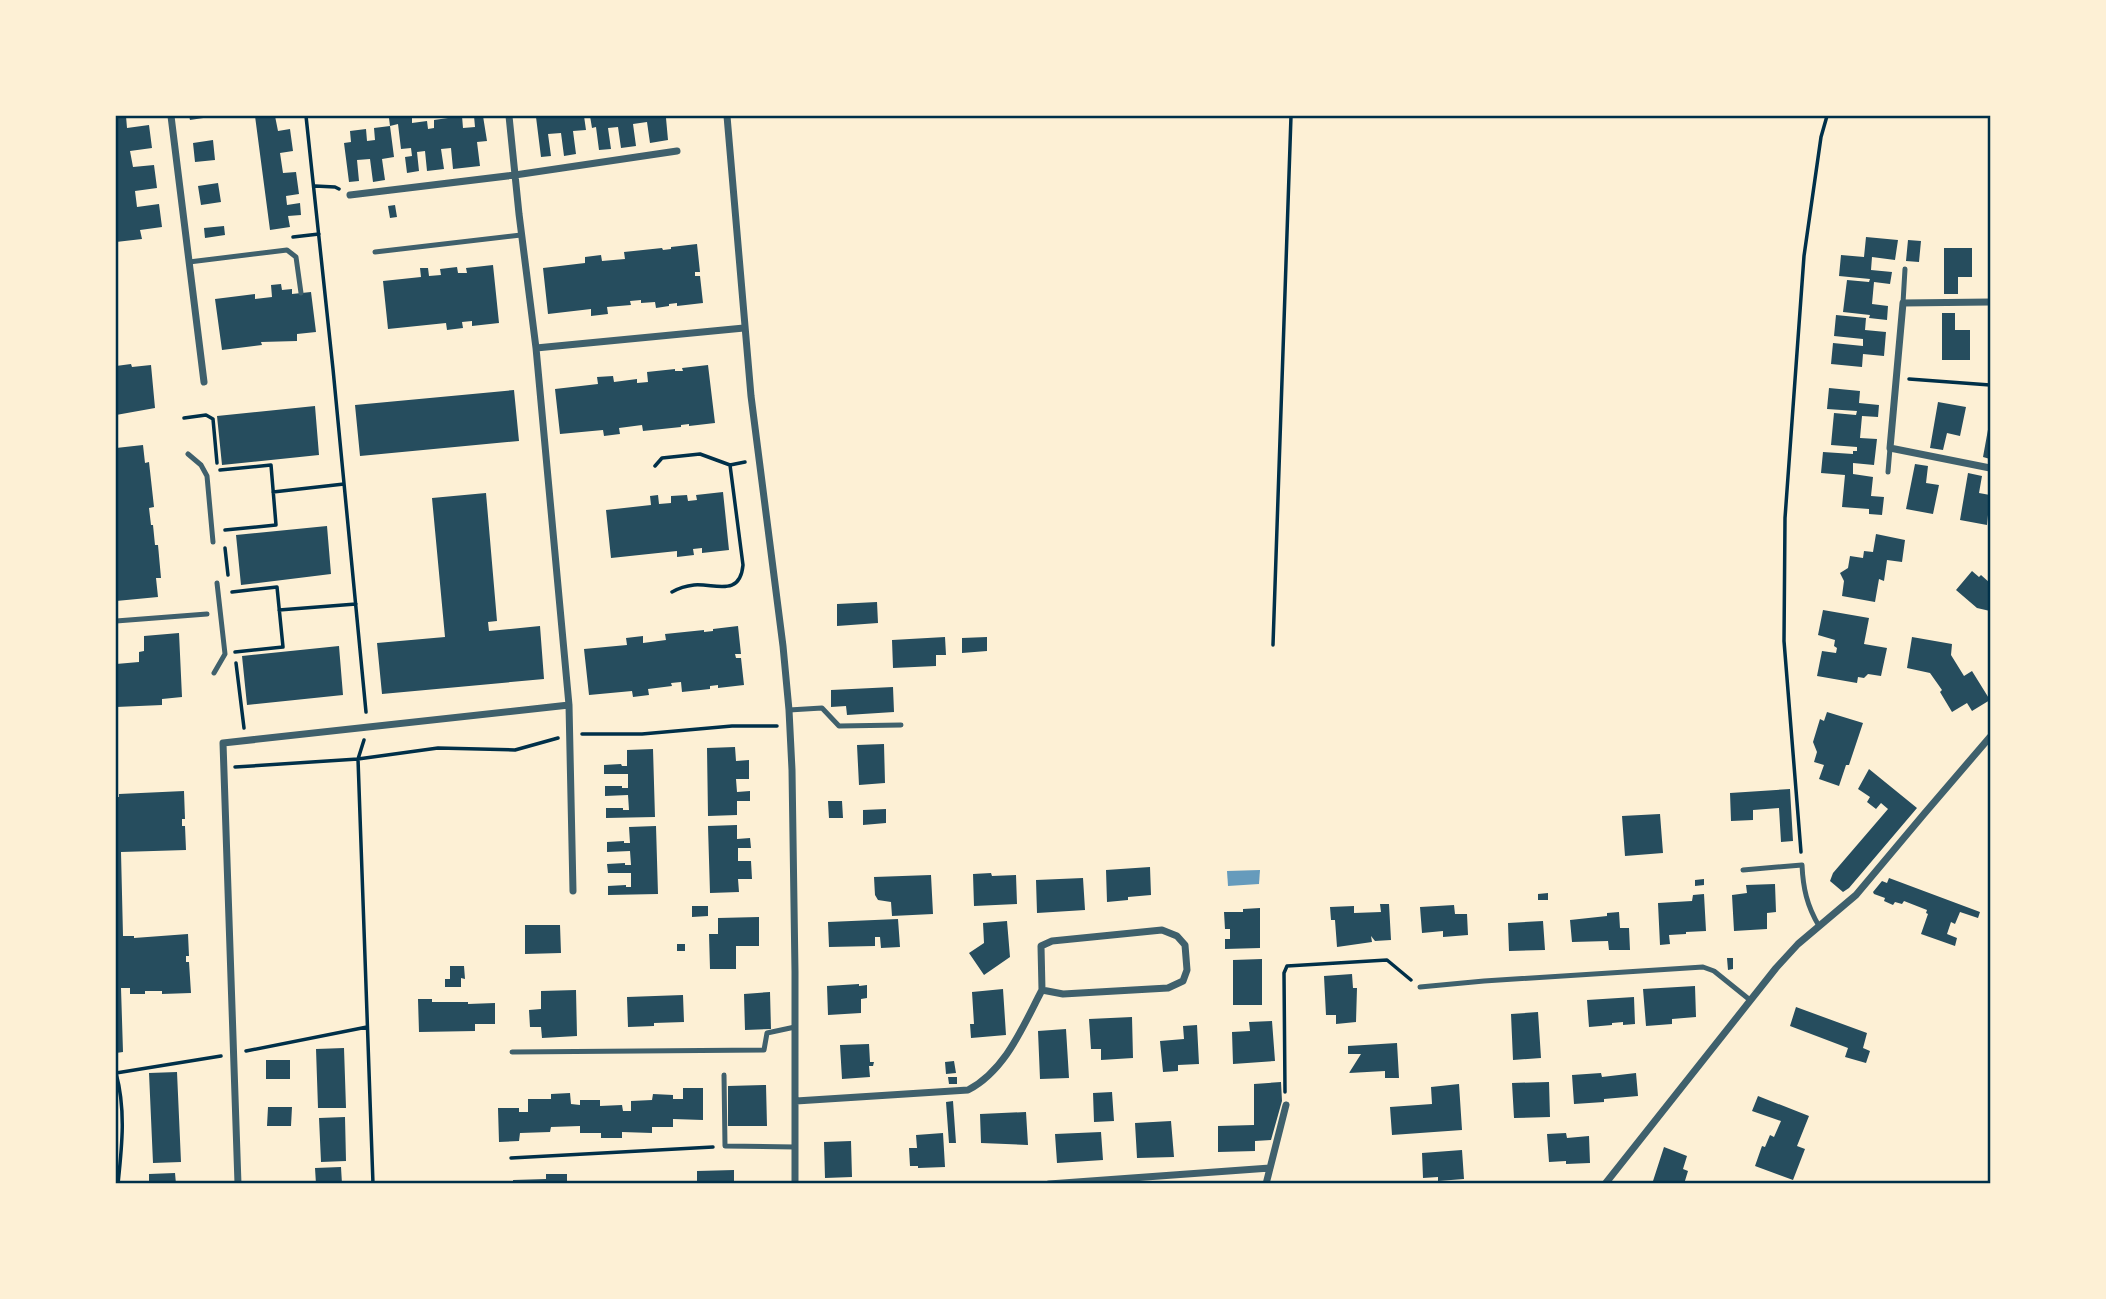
<svg xmlns="http://www.w3.org/2000/svg" width="2106" height="1299" font-family="Rubik,sans-serif">
<style>
.water{fill:#669bbc}
.building{fill:#264d5e}
.lines{fill:none;stroke-linecap:round;stroke-linejoin:round}
.path{stroke:#003049;stroke-width:3.5}
.service{stroke:#3f606c;stroke-width:5}
.minor{stroke:#3f606c;stroke-width:7}
.neatline{fill:none;stroke:#003049;stroke-width:2.5}
</style>
<rect width="100%" height="100%" fill="#fdf0d5"/>
<path class="water" d="M1260 870 1259 884 1228 886 1227 871Z"/>
<path class="building" d="M116 116H126L127 128 149 125 152 148 130 151 133 167 154 165 157 188 135 191 137 207 159 204 162 227 140 230 142 239 116 242Z
M189 116H210V117L190 120Z
M255 116H275L278 131 290 129 293 151 280 153 283 173 296 172 299 194 286 196 287 205 300 203 301 215 288 216 290 227 270 230Z
M412 116V123L427 121 428 129 434 128V120L462 116 463 128 475 127 474 116H483L487 141 477 142 480 166 453 169 451 148 441 149 444 169 427 171 425 151 417 152 419 171 407 173 405 157 412 156 411 148 401 149 398 124 390 126 389 118Z
M545 116H584L586 130 573 131 576 154 564 156 561 133 548 134 551 156 541 157 536 117Z
M590 116H674V117L666 118 668 140 650 143 647 122 633 124 636 146 621 148 618 127 608 128 611 149 599 150 596 127 592 128Z
M390 126 394 157 382 159 385 180 373 182 370 159 357 160 359 181 349 182 344 143 351 142 350 131 366 129 367 141 375 140 374 128Z
M213 140 215 160 195 162 193 143Z
M218 183 221 202 201 205 198 186Z
M395 205 397 217 390 218 388 206Z
M224 226 225 235 205 238 204 228Z
M1866 237 1898 240 1895 260 1872 257 1871 270 1892 272 1890 284 1874 282 1872 304 1888 306 1887 320 1869 318 1870 315 1843 312 1847 280 1869 282 1870 279 1839 276 1841 255 1864 257Z
M1908 240 1921 241 1919 262 1906 261Z
M697 244 700 272H695V276H700L703 303 677 306V303L669 304V306L656 308 655 302 641 303V300L630 301 631 305 607 307 608 314 591 316V309L548 314 543 268 585 263V257L601 255 602 261 625 259 624 252 662 248 663 250 671 249V247Z
M1944 248H1972V277H1958V294H1944Z
M493 265 499 323 472 326V321L462 322 463 328 447 330 446 323 388 329 383 281 421 277 420 268H428L429 276 441 275 440 269 457 267 458 273H467L466 268Z
M281 284 282 290 292 289V294L311 292 316 332 297 334V341L261 342 262 345 222 350 215 299 255 294V299L272 297 271 285Z
M1942 313H1955V330H1970V360H1942Z
M1836 315 1866 318 1865 330 1886 332 1884 356 1863 354 1862 367 1831 364 1833 343 1863 346V339L1834 336Z
M131 364 132 367 151 365 155 408 116 415V366Z
M708 365 715 423 689 426V424L681 425V427L643 431 642 425 619 428 620 434 604 436 603 430 560 434 555 389 598 384 597 377 613 376 614 382 637 379V383L648 382 647 372 675 369V371H683L682 368Z
M1829 388 1860 391 1859 403 1879 405 1878 417 1862 416 1860 438 1877 439 1874 465 1853 463V474L1873 477 1871 496 1884 497 1882 515 1869 514V509L1842 507 1845 475 1821 473 1823 452 1853 454V451H1857V447L1831 445 1834 413 1856 415 1857 411 1827 409Z
M514 390 519 441 360 456 355 405Z
M1938 402 1966 407 1960 436 1947 433 1943 450 1930 448Z
M315 406 319 455 222 465 217 416Z
M1989 424 1990 425V459L1983 457Z
M143 445 145 463 149 462 154 507 149 508 151 525H153L155 545H158L161 578H156L158 597 116 601V448Z
M1915 464 1928 466 1926 483 1939 485 1933 514 1906 509Z
M1968 473 1982 476 1979 493 1990 495 1987 525 1960 520Z
M723 492 729 550 702 553V548L693 549 694 555 677 557V551L611 558 606 510 651 505 650 496 658 495 659 504 671 503V496L687 495 688 501 697 500 696 495Z
M486 493 497 621 488 622 489 631 540 626 544 679 382 694 377 643 445 637 432 498Z
M327 526 331 574 241 585 236 535Z
M1876 534 1905 540 1902 562 1887 560 1884 581 1879 579 1875 602 1842 596 1844 581 1840 573 1848 568 1850 556 1863 558 1864 551 1873 552Z
M1972 571 1979 577 1981 575 1990 583V611L1977 608 1956 590Z
M877 602 878 623 837 626V604Z
M1823 610 1869 618 1864 644 1887 648 1881 676 1868 674 1864 678 1858 677 1857 683 1817 676 1822 651 1836 653 1837 648 1834 646 1835 640 1818 635Z
M738 626 741 654H735L736 658H741L744 685 718 688V685L710 686V689L682 692 681 682 671 683 672 686 648 689 649 695 633 697 632 691 589 695 584 649 627 645 626 638 643 636V643L666 640 665 634 704 630V632L713 631V629Z
M179 633 182 697 162 699V705L116 707V664L139 662V652L144 651V636Z
M945 637 946 655H936V666L893 668 892 640Z
M987 637V651L962 653V638Z
M1912 637 1952 644 1951 655 1964 676 1972 671 1990 700 1972 711 1967 703 1952 712 1940 692 1942 690 1930 673 1907 668Z
M339 646 343 695 247 705 242 656Z
M893 687 894 712 847 715 846 706 831 707V690Z
M1827 712 1863 723 1849 765H1846L1839 786 1819 779 1824 765 1814 762 1817 752 1813 742 1820 719 1824 721Z
M884 744 885 783 859 785 857 745Z
M735 747 736 761 749 760V779H736L737 792 750 791V801H737V815L708 816 707 748Z
M653 749 655 817 606 818V808H623V810H629L628 795 605 796V786H622V788H628V774H604V765L621 764 622 766H627V750Z
M1869 769 1917 808 1849 888 1843 892 1830 881 1833 873 1888 809 1881 803 1876 809 1867 802 1870 797 1858 789Z
M1790 789 1793 841 1781 842 1779 808 1753 810V820L1731 821 1730 793Z
M184 791 185 819H182V826H185L186 850 121 852 123 936H134V938L188 934 189 956H186V962H189L191 993 162 994V991H145V994H130V988H121L123 1052 116 1053V797H119V794Z
M828 801H842L843 818H829Z
M886 809V823L863 825V810Z
M1660 814 1663 853 1625 856 1622 816Z
M737 825V839L750 838 751 848H738V861H751L752 879H738L739 892 710 893 708 826Z
M656 826 658 894 608 895V886L626 885V887H631V873H608L607 864 625 863V865H631L630 851 607 852V842L624 841V843H630L629 827Z
M1150 867 1151 895 1128 897V900L1107 902 1106 870Z
M991 873 992 876 1016 875 1017 904 974 906 973 874Z
M931 875 933 914 892 916 891 902 878 900 875 895 874 877Z
M1083 878 1085 910 1037 913 1036 880Z
M1889 878 1980 912 1978 918 1960 912 1955 924 1951 922 1947 934 1957 938 1955 946 1921 934 1928 914 1926 913 1927 910 1904 901 1902 904 1895 902 1893 905 1884 901 1885 898 1874 894 1873 892 1882 881 1887 883Z
M1704 879V885L1695 886V880Z
M1775 884 1776 912 1767 913V929L1734 931 1732 895 1747 893 1746 885Z
M1548 893V900H1538V894Z
M1704 894 1706 931 1686 932V934L1669 935 1670 944 1660 945 1658 903 1692 901 1693 895Z
M1380 904H1389L1391 940 1375 941 1371 936 1372 942 1337 947 1335 920H1331L1330 907 1354 906V913L1381 912Z
M1454 905 1455 914H1467L1468 935 1443 937V931L1422 933 1420 907Z
M692 906H708V916L692 917Z
M1260 908V948L1225 949V939H1230V929H1225L1224 912H1243V909Z
M1619 912 1620 928H1629L1630 950H1609L1608 941 1572 942 1570 920 1607 916V913Z
M759 917V946H736V969H710L709 934H718V918Z
M898 919 900 947 881 948 880 937H875V946L829 947 828 922Z
M1007 921 1010 957 984 975 969 953 984 943 983 923Z
M1543 921 1545 950 1509 951 1508 923Z
M525 925H560L561 953 525 954Z
M677 944H685V951H677Z
M1727 958H1733V969L1728 970Z
M1262 959V1005H1233V960Z
M450 966H464L465 979 461 978V987H445V979H450Z
M1352 974 1353 988H1357L1356 1022 1336 1024V1015H1326L1324 976Z
M859 984V986L867 985V998L861 999V1013L828 1015 827 986Z
M1695 986 1696 1017 1672 1019V1024L1646 1026 1643 989Z
M1003 989 1006 1035 971 1038 970 1024H974L972 992Z
M576 990 577 1036 542 1038 541 1027H530L529 1010 541 1009V991Z
M770 992 771 1029 745 1030 744 994Z
M683 995 684 1022 654 1023V1026L628 1027 627 997Z
M1634 997 1635 1024 1623 1025V1022L1612 1023V1025L1589 1027 1587 1000Z
M418 999H432V1002H468V1004L495 1003V1024H475V1031L419 1032Z
M1796 1007 1867 1033 1863 1048 1870 1051 1866 1063 1845 1057 1848 1048 1790 1026Z
M1538 1012 1541 1058 1513 1060 1511 1014Z
M1132 1017 1133 1058 1101 1060V1049H1091L1089 1019Z
M1272 1021 1275 1061 1233 1064 1232 1032 1250 1031 1249 1022Z
M1197 1025 1199 1064 1178 1065V1071L1163 1072 1160 1041 1184 1039 1183 1026Z
M1066 1029 1069 1078 1040 1079 1038 1031Z
M1397 1043 1399 1078H1385V1071L1349 1073 1361 1054H1348V1046Z
M869 1044 870 1062H874L873 1066H869L870 1077 842 1079 840 1045Z
M344 1048 346 1108H318L316 1049Z
M266 1060H290V1079H266Z
M954 1061 956 1073 946 1074 945 1062Z
M177 1072 181 1162 153 1163 149 1073Z
M1601 1073 1602 1077 1636 1073 1638 1096 1604 1099V1102L1574 1104 1572 1075Z
M948 1077H957V1084H949Z
M1281 1082 1282 1101 1271 1140 1255 1141V1151L1218 1152V1126L1254 1125V1084Z
M1549 1082 1550 1117 1514 1118 1512 1083Z
M1459 1084 1462 1130 1392 1135 1390 1107 1432 1104 1431 1087Z
M766 1085 767 1126H728V1086Z
M683 1088H703V1120L673 1119V1127H652V1133L622 1132V1138H601V1133H580V1126L551 1127 550 1132 520 1133 519 1141 499 1142 498 1108H519V1112H528V1099H551V1094L570 1093 571 1104 580 1105V1100H600V1106L622 1105 623 1111H631V1101L652 1100 653 1094 673 1095V1099H683Z
M1112 1092 1114 1121 1094 1122 1093 1093Z
M1758 1096 1809 1116 1797 1146 1805 1149 1793 1180 1755 1166 1762 1146 1765 1147 1770 1135 1774 1137 1781 1121 1752 1111Z
M953 1101 956 1143H949L946 1102Z
M268 1107H292L291 1126H267Z
M1026 1112 1028 1145 981 1143 980 1114Z
M345 1117 346 1161 321 1162 319 1118Z
M1171 1121 1174 1157 1137 1158 1135 1123Z
M1101 1132 1103 1160 1057 1163 1055 1134Z
M943 1133 945 1167 918 1168V1166H910L909 1148H917L916 1135Z
M1566 1133 1567 1138 1589 1136 1590 1163 1566 1164V1161L1549 1162 1547 1134Z
M851 1141 852 1177 825 1178 824 1142Z
M1664 1147 1687 1156 1683 1169 1688 1171 1684 1184H1661L1653 1181Z
M1462 1150 1464 1179 1438 1181V1177L1423 1178 1422 1153Z
M341 1167 342 1184H316L315 1168Z
M734 1170V1184H697V1171Z
M175 1173 176 1184H149V1174Z
M546 1174H567V1184H513V1180L546 1179Z"/>
<g class="lines">
<path class="path" d="M306 116 333 369 366 712
M315 186 335 187 339 189
M293 237 319 234
M1909 379 1990 385
M184 418 206 415 213 419 217 463
M730 465 745 462
M655 466 662 458 700 454 730 465 743 565C740 598 714 583 694 585 685 586 679 588 672 592
M220 470 271 465 276 525 225 530
M273 492 344 484
M225 548 228 575
M232 592 277 587 283 647 235 652
M279 610 356 604
M1273 645 1291 116
M236 663 244 728
M582 734H642L732 726H777
M364 740 358 759 373 1184
M235 767 358 759 438 748 515 750 558 738
M1801 852 1784 641 1785 518 1804 256 1821 137 1827 116
M246 1051 367 1027
M116 1073 221 1056
M116 1073C126 1110 122 1146 118 1184
M1285 1092 1284 973 1287 966 1387 960 1411 980
M511 1158 713 1147"/>
<path class="service" d="M375 252 521 235
M189 262 287 250 296 257 301 293
M1903 303 1905 269
M188 454 201 465 207 476 213 542
M1888 472 1890 448
M116 621 207 614
M214 673 225 654 217 583
M789 710 822 708 839 726 901 725
M1743 870 1802 865C1803 888 1807 906 1819 926
M1420 987 1484 981 1703 967 1714 971 1750 1000
M512 1052 764 1050 767 1033 795 1027
M724 1075 725 1146 795 1147"/>
<path class="minor" d="M171 116 204 382
M509 116 519 214 536 348 569 705 573 891
M727 116 751 396 783 646 789 710 792 770 795 972V1184
M350 195 515 175 677 151
M1990 302 1903 303 1890 448 1990 468
M536 348 744 328
M1162 930 1177 936 1185 945 1187 970 1183 981 1168 988 1063 994 1042 990 1041 946 1052 941Z
M796 1101 968 1090C1006 1070 1023 1026 1042 990
M238 1184 223 743 569 705
M1049 1184 1270 1168
M1266 1184 1286 1105
M1605 1184 1776 968 1798 944 1856 895 1924 814 1990 737"/>
</g>
<rect width="2106" height="1299" fill="none" stroke="#fdf0d5" stroke-width="234"/>
<rect x="117" y="117" width="1872" height="1065" class="neatline"/>
</svg>
